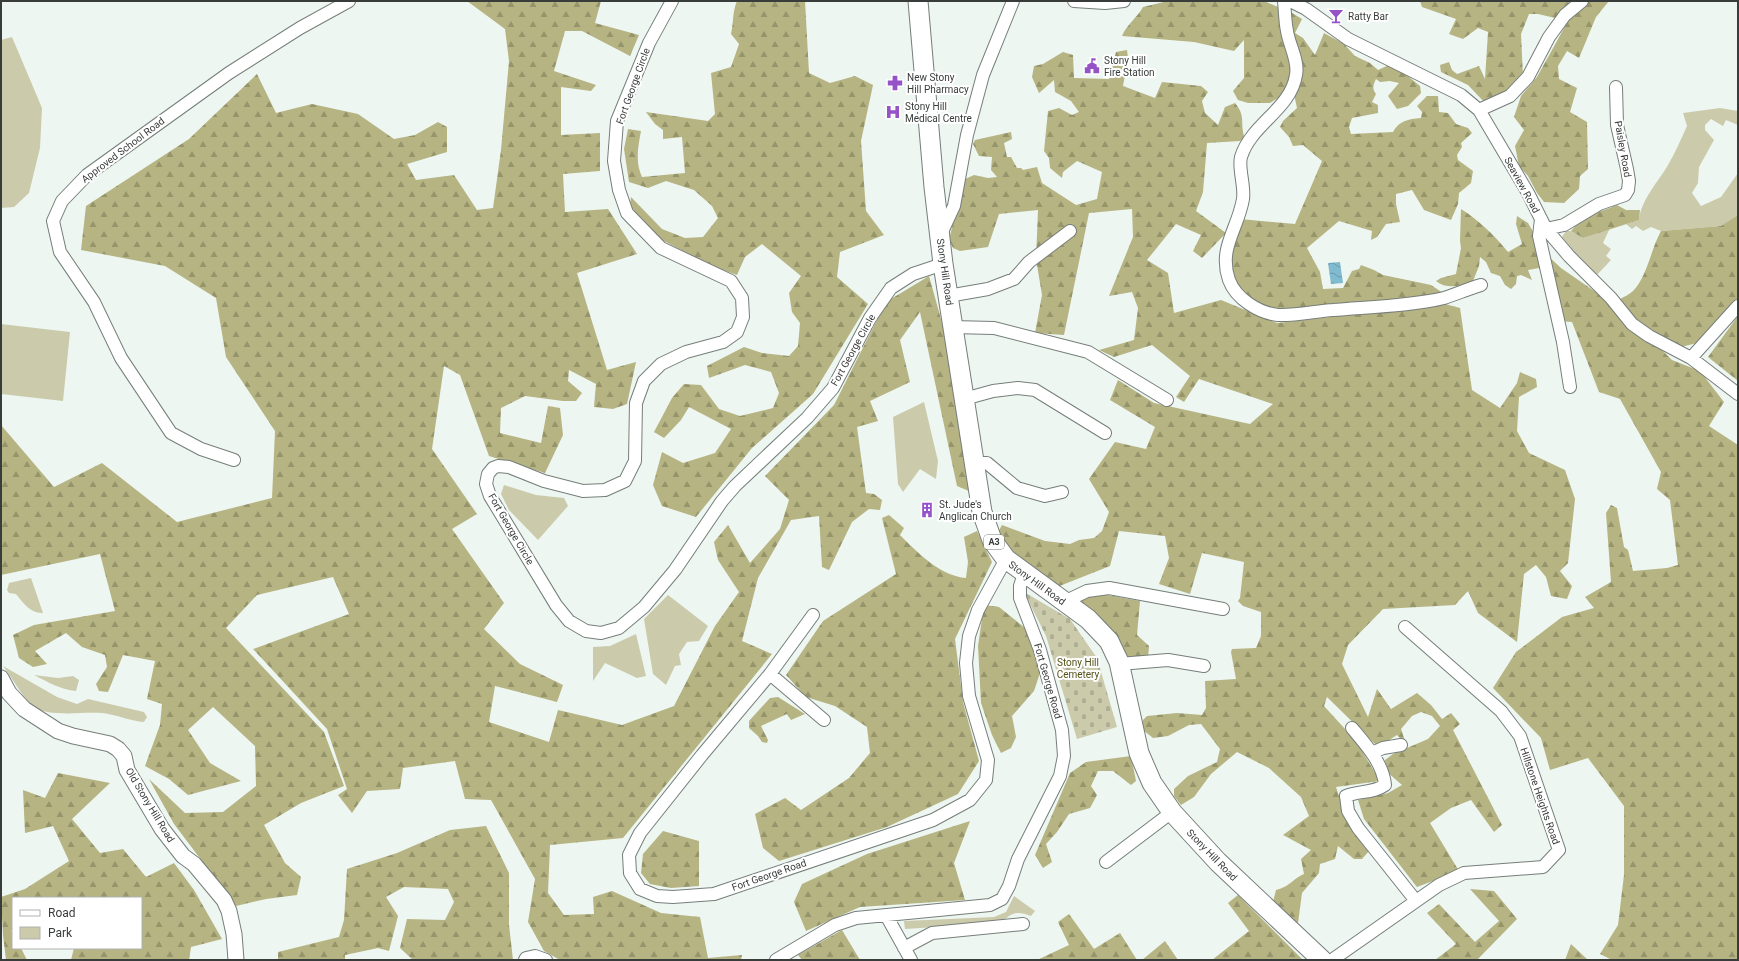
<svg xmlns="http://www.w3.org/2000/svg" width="1739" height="961" font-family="Roboto,sans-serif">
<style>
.green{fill:#cbcbac}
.forest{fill:url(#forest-firs)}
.cemetery{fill:url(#cemetery-stones)}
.water{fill:url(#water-waves)}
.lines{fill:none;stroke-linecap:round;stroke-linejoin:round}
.minor-casing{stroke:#767e7a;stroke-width:14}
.tertiary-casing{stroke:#767e7a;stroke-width:17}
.primary-casing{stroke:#767e7a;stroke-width:21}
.minor{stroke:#fff;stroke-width:12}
.tertiary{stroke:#fff;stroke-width:15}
.primary{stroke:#fff;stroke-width:19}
.labels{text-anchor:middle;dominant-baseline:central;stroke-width:4;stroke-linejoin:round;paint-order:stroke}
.shield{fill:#fff;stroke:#747675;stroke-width:1}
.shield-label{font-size:9px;font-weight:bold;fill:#383c3a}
.poi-label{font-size:10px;fill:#383c3a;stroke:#fff;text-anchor:start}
.street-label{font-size:10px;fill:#383c3a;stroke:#fff}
.park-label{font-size:10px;fill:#545116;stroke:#fff}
</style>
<defs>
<pattern id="forest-firs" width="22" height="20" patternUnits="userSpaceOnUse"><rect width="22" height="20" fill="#b6b482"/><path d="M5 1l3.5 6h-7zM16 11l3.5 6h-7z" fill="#95946b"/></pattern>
<pattern id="cemetery-stones" width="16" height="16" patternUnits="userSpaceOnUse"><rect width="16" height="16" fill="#cbcbac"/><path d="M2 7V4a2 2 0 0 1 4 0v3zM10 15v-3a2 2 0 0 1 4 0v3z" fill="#afaf95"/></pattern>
<pattern id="water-waves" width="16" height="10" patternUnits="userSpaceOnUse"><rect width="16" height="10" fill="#80bbd0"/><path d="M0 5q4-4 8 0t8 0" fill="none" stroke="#6a99aa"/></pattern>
</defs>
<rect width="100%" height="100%" fill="#edf6f1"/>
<path class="green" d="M12 37 42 108 40 148 29 193 14 207 1 208V40Z
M1720 108 1738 111V125L1726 120 1723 126 1711 119 1705 125V130L1714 140 1699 167 1698 183 1692 193 1701 206 1721 197 1738 173V215L1722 226 1661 231 1651 227 1643 231 1636 226 1632 229 1626 224 1639 220C1641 200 1658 182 1668 165 1675 153 1681 139 1687 126L1683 113Z
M1610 228 1603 243 1611 249 1606 256 1611 260 1595 277 1560 240 1566 231H1571L1583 238Z
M1 324 70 332 63 401 1 394Z
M924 402 938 461 936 479 920 469 903 492 898 484 893 417Z
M504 485 536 495 564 498 568 506 538 540 509 510 501 494Z
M31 578 43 613C31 614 23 603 16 594L9 593 7 590 9 583Z
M668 595 708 626 699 641 687 642 679 654 681 665 675 666 666 685 653 674 644 619Z
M636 634 646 676 637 678 605 663 593 681V647L610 646Z
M3 666 57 697 77 704 88 699 144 712 147 717 144 722C130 721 121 716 108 714 90 710 49 719 32 706 25 700 10 675 3 666Z
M34 675 58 678 73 676 79 680 76 691C61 690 48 682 34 675Z
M1014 896 1035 911 1031 916C1016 910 1012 913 1000 923L905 929 904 921 994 917 1006 912Z"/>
<path class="forest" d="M467 1H601L595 23 639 35 630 56 582 31H565L554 71 596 85 591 91 561 87V135L600 133V171L563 174 565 212 608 209 637 254 577 273 607 370 636 362 627 404 613 409 594 407 596 384 569 370 568 381 582 393 576 401H563L525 396 501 408 500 433 541 443 548 406 560 408 563 435 545 473 489 456 460 375 444 366 432 449 477 514 452 529 504 603 484 629 520 664 563 685 557 702 495 686 489 722 549 742 558 710 622 725 674 706 715 626 739 592 718 560 714 542 728 525 750 563 780 529 789 500 765 476 834 405 886 302 929 276 953 362 971 492 957 486 920 312 900 340 910 382 870 401 878 421 857 427 866 493 874 494 882 500 880 510 869 509 852 522 829 570 822 567 819 516 791 520 758 578 742 641 772 654 623 838 550 845 548 893 564 915 594 914 593 897 612 891 661 913 700 917 708 958 742 955 741 960H560L544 951 528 922 535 879 491 800 465 799 455 761 403 768 400 789 367 791 352 813 338 795 347 789 327 729 253 649 349 614 333 577 257 595 226 628 324 732 344 786 301 803 264 825 285 863 301 877 297 895 266 899 236 906 174 824 149 779 185 813 223 812 256 786 255 746 213 707 188 730 210 763 241 781 188 795 169 779 145 766 160 725 162 704 147 699 155 661 123 655 108 692 99 691 96 684 107 667 105 655 82 647 66 633 35 651 47 664 33 667 19 658 13 635 34 625 115 611 100 554 1 575V425L54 487 102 463 177 522 272 498 275 431 226 357 216 298 165 266 81 250 86 206 189 139 257 74 276 113 312 104 358 114 394 139 415 135 438 122 447 127V152L407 164 416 180 454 175 477 210 493 208 501 150 509 61 505 29Z
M737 1H805L809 73 830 83 855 76 873 85 861 141 866 211 884 235 840 252 837 277 868 304 813 394 752 448 696 517 662 506 653 485 662 452 683 463 715 453 731 429 689 407 681 420 664 438 654 432 672 398 684 384 701 385 719 409 740 416 773 408 779 393 771 372 745 365 709 378 707 366 744 347 762 353 789 356 798 346 800 323 792 312 789 293 801 276 762 244 745 257 737 275 714 267 658 238 630 206 631 197 662 229 685 238 703 237 718 218 712 206 694 190 666 181 648 188 629 182 624 149 628 129 641 131C638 147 635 162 642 177L685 173 682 137 663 139V130L655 124 646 112 708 121 715 114 711 73 731 67 739 44 731 34C734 21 732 13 737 1Z
M1168 1H1264L1278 7 1292 72 1284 94 1270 103H1248L1238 100 1233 91 1244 78V40L1234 51 1194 42 1122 36C1127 24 1137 18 1143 7Z
M1420 1H1573L1567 5 1555 18 1538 14H1529L1521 34 1523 77 1512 94 1488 106 1468 85 1441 72 1440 65 1449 62 1452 70 1457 74 1479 66 1485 79 1488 32 1478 28 1463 39 1449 34 1456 19 1422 7Z
M1589 1H1609L1596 17 1579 58 1567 51 1558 66 1559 79 1577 88 1570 112 1587 122 1588 169 1580 176 1579 189 1564 203 1544 202 1537 193 1528 176 1519 166 1515 146 1524 130 1514 117 1521 96 1537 77 1568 21 1578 9Z
M1289 11 1302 19 1295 33 1303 38 1315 55 1324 33 1344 44 1355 56 1370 63 1378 70 1389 65 1404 73 1420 86 1421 93 1408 106 1397 109 1388 96 1399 83 1390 81 1380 82 1376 79C1373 85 1372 89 1376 94L1372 102 1378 105V113L1352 118 1349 127 1351 134 1393 132C1399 121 1408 119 1421 118L1422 112 1417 106 1427 96H1438L1439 112 1448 113 1456 124 1468 128 1472 133 1461 143 1462 147 1457 155 1458 160 1473 171 1471 183 1459 193 1458 204 1451 220 1424 210 1412 190 1396 194V204L1400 222 1386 224 1377 237 1371 240 1372 231 1339 221 1307 248 1320 272 1323 289 1343 288 1352 271 1359 269 1361 265 1374 270 1383 275 1431 285 1446 295 1280 312 1256 305 1240 292 1234 278 1229 252 1240 219 1295 224 1322 161 1303 145 1293 146 1289 137 1280 127 1283 121 1297 108 1293 90Z
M1127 50 1128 58 1123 86 1155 98 1162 82 1201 86 1208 92 1202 101 1205 113 1218 125 1225 107 1235 103C1246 117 1240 120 1244 136L1247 137 1240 141 1207 143 1203 192 1196 211 1226 233 1202 258 1193 251 1201 235 1176 224 1147 260 1168 273 1174 313 1221 300 1277 323 1445 304 1460 308 1472 390 1500 408 1517 383 1520 372 1536 379 1537 387 1519 397 1517 431 1529 453 1565 470 1575 499 1568 563 1560 571 1572 586 1567 599 1551 596 1546 577 1536 565 1524 574 1517 642 1478 613 1468 591 1455 605 1383 609 1348 645 1342 664 1368 717 1377 689 1391 709 1417 693 1431 705 1442 719 1451 713 1460 724 1453 730 1502 825 1494 832 1471 800 1451 808 1430 823 1459 871 1417 887 1364 819 1358 800 1388 793 1402 785 1387 772 1385 760 1393 754 1428 739 1440 726 1432 716 1421 712 1412 716 1401 729 1406 744 1397 735 1378 747 1327 697 1324 706 1356 741 1380 781 1336 787 1348 824 1369 851 1362 859H1354L1338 846 1335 859 1320 864 1319 873 1302 893 1298 923 1283 913 1273 902 1276 890C1291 886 1291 880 1304 874L1301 859 1311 850 1283 835 1309 816 1301 797 1269 768 1237 752 1211 774 1194 797 1181 805 1174 796V789L1188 776 1217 762 1220 749 1201 724 1189 725 1168 736 1153 738 1143 730V720L1147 716 1177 713 1202 715 1206 708 1205 681 1236 679 1231 652 1232 649 1256 648 1261 636V612L1243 606 1238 601 1240 598 1244 562 1202 553 1190 594 1159 584 1169 558 1165 536 1119 531 1110 566 1057 587 1032 571 996 536 1002 525 1045 541 1070 544 1079 540 1094 538 1102 531 1109 512 1089 479 1115 442 1146 449 1155 427 1110 400 1118 380 1154 403 1250 424 1273 404 1199 379 1184 402 1176 397 1190 376 1152 345 1114 357 1099 350 1134 340 1138 308 1132 292 1109 296 1133 237 1132 209 1089 213 1064 335 1035 333 1042 295 1036 259 1038 210 999 214 988 247 960 251 953 248 949 240 963 180 974 175 988 178 997 177 991 170 992 157 979 156 973 144 975 140 1011 132 1012 139 1004 143 1007 157H1011L1017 168H1021L1023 170 1037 167 1042 183 1076 205 1097 199 1102 172 1077 161 1063 172 1062 178 1050 168 1049 158 1044 151 1048 111 1059 108 1072 115 1079 112 1071 101 1055 92 1054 80 1039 93 1032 77 1034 66 1043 64 1063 52 1073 55 1074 78 1109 79 1116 52Z
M1617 205 1626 210H1640L1639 220 1583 238 1571 231C1587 213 1596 214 1617 205Z
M1461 209C1480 221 1494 235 1508 252L1522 244 1516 224 1517 216 1528 223 1546 254 1561 268 1600 295 1629 326 1660 348 1672 360 1700 371 1724 402 1709 426 1738 445V960H1612L1600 954 1618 925 1624 875V806L1588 758 1550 770 1541 738 1493 688 1516 652 1562 617 1594 608 1585 597 1611 582 1606 513 1611 505 1617 508 1624 547 1628 550 1633 571 1667 568 1678 565 1670 500 1657 489 1661 472 1620 399 1599 392 1572 322 1559 321 1556 300 1539 268 1528 270 1532 280 1521 275 1517 276 1516 284 1511 289 1505 285 1500 276 1491 273 1486 262 1480 257 1479 266 1473 281C1461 286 1447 290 1436 281L1441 278 1456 274 1461 248 1460 241Z
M1738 215V298L1697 343 1681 347 1639 324 1620 299C1624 297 1630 294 1633 291 1647 277 1651 249 1661 231L1721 226Z
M1738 316V381L1708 357Z
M889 515 904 528 900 535C918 553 940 576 966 578L968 562 964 537 977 531 992 562 955 639 963 702 979 761 958 794 887 827 779 861 763 848 755 814 785 798 801 810 849 778 870 753 867 727 835 706 806 697 786 675 823 621 896 574 882 518Z
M1107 595 1140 601 1137 635 1149 646 1148 659 1133 660 1125 655 1078 603 1083 598Z
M984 605 999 607 1025 628 1041 670 1034 691 1012 716 1016 737 1011 748 1001 753 992 735 981 703 978 646Z
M778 697 805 714 791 720 787 714 761 726 768 740 767 743 762 742 758 736 749 728V721L770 698Z
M1131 756 1136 781 1131 785 1113 771H1098L1091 786 1097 795 1090 808 1069 814 1057 832 1046 844 1052 862 1043 868 1035 855 1070 773 1086 762Z
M58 773 110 783 72 819 100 853 123 849 146 877 174 863 194 890 222 939 191 947 189 960H71L74 948H141V898H13V930L11 931 13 934V948H21L27 960H6L3 935 1 897 25 889 69 861 53 826 25 833 23 790 45 798Z
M970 821 954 863 965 900 860 907 806 931 794 902 802 884 867 854Z
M486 826 509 873V925L513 960H413L400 948 407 919 445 920 454 902 448 889 404 887 386 897 398 916 389 951 378 948 345 955V960H278V952L339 937 344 920 347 869 397 853 450 830Z
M663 831 699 841V886L671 888 650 884 641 873 643 854Z
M1470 889 1494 891 1517 919 1477 960H1435L1456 944 1427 913 1439 904 1475 942 1499 921Z
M1238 895 1303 960H1212L1249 931 1228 903Z
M1069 914 1094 949 1120 933 1137 960H1037L1069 945 1058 922Z
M842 930 860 960H802L798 955Z
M1165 941 1178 960H1142Z
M1571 944 1588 960H1565Z"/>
<path class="cemetery" d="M1024 592 1070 619 1097 658 1117 727 1077 739 1046 636Z"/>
<path class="water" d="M1340 262 1343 283 1331 284 1328 263Z"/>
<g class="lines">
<g class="minor-casing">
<path id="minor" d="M672 1 649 43 617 121 614 161 619 190 627 213 661 248 731 281 742 298 743 317 737 332 723 342 686 352 661 364 644 381 636 403 635 461 625 481 605 490 583 491 544 481 509 467 498 466 493 468 488 474 486 484 490 496 556 605 569 621 586 631 601 633 619 628 644 607 675 570 722 501 735 486 807 418 833 388 870 318 891 288 913 274 943 264
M1074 1 1105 3 1124 1
M1284 1C1285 11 1285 21 1287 31 1289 45 1299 61 1296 75 1291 109 1251 124 1241 157 1238 168 1245 186 1243 199 1238 229 1218 248 1229 280 1236 299 1259 313 1278 315 1294 316 1317 311 1333 310 1367 307 1411 306 1444 298 1456 294 1468 289 1481 285
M1290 1 1306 9 1348 39 1461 95 1479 110 1528 193 1546 229 1569 256 1611 298 1632 324 1649 336 1691 358 1738 394
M1479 110 1510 96 1528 77 1549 37 1565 15 1582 1
M1541 219 1539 236 1563 342 1570 387
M1546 229 1564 225 1599 204 1625 195 1628 190 1629 181 1627 169 1617 125 1616 87
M940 236 954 206 967 135 983 75 1013 1
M948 296 988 289 1014 279 1029 262 1070 231
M952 327 994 328 1088 352 1167 400
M1691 358 1738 306
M964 399 993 391 1018 388 1035 390 1105 433
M234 460 201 449 171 433 121 358 94 302 60 252 53 221 62 201 87 175 229 73 300 28 349 1
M974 463H987L1017 488 1045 496 1062 492
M1064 602 1087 591 1109 588 1223 609
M813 615 770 674 702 755 640 833 629 855 630 873 640 889 657 896 673 897 714 894 933 820 970 800 986 780 988 760 969 696 966 663 969 636 978 610 1006 559
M1119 664 1168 660 1204 666
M770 674 824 720
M1352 728C1366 745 1383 763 1385 785 1374 793 1358 791 1346 796L1348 811 1358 828 1416 901
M1372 753 1383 748 1401 745
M1106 862 1172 812
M886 915 911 960
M904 948 932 933 1023 924
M525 960 526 958 535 956 546 960
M776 960 835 925 856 918 990 905 1002 899 1009 886 1018 859 1060 776 1064 756 1062 730 1040 650 1020 598V586L1024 574
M1332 960 1439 885 1464 873 1543 867 1559 850 1520 736 1501 711 1405 627"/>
</g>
<g class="tertiary-casing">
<path id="tertiary" d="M1 678 9 693 24 709 58 731 73 736 110 744 118 749 124 756 127 770 162 829 183 856 194 864 224 900 229 911 234 934 236 960"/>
</g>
<g class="primary-casing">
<path id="primary" d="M918 1 934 187 943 264 982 512 992 540 1006 559 1088 619 1109 641 1119 662 1139 753 1152 783 1172 812 1218 862 1322 960"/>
</g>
<use href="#minor" class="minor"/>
<use href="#tertiary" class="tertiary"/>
<use href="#primary" class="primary"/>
</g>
<defs>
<g id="bar-bare" transform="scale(1.2)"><path d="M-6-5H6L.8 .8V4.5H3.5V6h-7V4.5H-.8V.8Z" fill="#9653c8" stroke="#fff" stroke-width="2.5" paint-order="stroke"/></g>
<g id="civic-bare" transform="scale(1.2)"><path d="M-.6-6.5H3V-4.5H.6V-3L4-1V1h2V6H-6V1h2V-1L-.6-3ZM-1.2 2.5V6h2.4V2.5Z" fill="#9653c8" stroke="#fff" stroke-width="2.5" paint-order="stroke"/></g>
<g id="pharmacy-bare" transform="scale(1.2)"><path d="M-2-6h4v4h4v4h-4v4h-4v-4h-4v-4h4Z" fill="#9653c8" stroke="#fff" stroke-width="2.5" paint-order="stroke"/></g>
<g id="hospital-bare" transform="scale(1.2)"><path d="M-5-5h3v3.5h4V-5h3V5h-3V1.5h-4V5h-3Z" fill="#9653c8" stroke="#fff" stroke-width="2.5" paint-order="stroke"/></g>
<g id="building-bare" transform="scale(1.2)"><path d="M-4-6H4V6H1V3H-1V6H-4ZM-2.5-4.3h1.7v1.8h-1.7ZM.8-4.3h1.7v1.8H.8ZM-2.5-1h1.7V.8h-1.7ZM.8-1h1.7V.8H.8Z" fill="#9653c8" stroke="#fff" stroke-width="2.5" paint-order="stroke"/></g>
</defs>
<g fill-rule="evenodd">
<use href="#bar-bare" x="1336" y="16"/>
<use href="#civic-bare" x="1092" y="66"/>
<use href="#pharmacy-bare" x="895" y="83"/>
<use href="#hospital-bare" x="893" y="112"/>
<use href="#building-bare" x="927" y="510"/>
</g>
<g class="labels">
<rect class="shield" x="984" y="535" width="20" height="14" rx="3"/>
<g class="shield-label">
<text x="994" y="542">A3</text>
</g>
<g class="poi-label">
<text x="1348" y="16">Ratty Bar</text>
<text x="1104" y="60">Stony Hill<tspan x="1104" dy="12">Fire Station</tspan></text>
<text x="907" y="77">New Stony<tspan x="907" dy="12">Hill Pharmacy</tspan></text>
<text x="905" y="106">Stony Hill<tspan x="905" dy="12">Medical Centre</tspan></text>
<text x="939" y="504">St. Jude's<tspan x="939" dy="12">Anglican Church</tspan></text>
</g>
<g class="street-label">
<text transform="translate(633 86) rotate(-70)">Fort George Circle</text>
<text transform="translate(1623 149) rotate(80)">Paisley Road</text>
<text transform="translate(123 150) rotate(-37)">Approved School Road</text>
<text transform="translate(1522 185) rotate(61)">Seaview Road</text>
<text transform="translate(945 272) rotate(82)">Stony Hill Road</text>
<text transform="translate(853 350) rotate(-61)">Fort George Circle</text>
<text transform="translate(511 529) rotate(60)">Fort George Circle</text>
<text transform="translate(1037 583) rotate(36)">Stony Hill Road</text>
<text transform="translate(1048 681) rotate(74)">Fort George Road</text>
<text transform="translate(1540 796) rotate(71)">Hillstone Heights Road</text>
<text transform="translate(150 805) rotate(59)">Old Stony Hill Road</text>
<text transform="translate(1212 855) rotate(46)">Stony Hill Road</text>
<text transform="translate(769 875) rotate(-19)">Fort George Road</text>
</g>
<g class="park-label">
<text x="1078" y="662">Stony Hill<tspan x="1078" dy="12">Cemetery</tspan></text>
</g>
</g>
<rect width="1739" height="961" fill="none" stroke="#383c3a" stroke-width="4"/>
<rect x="12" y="897" width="130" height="52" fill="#ffffff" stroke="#afb1b0"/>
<rect x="20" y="910" width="20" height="6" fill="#ffffff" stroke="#afb1b0"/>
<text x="48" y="917" font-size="12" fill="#383c3a">Road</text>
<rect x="20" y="927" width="20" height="12" fill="#cbcbac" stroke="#afb1b0"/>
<text x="48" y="937" font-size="12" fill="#383c3a">Park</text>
</svg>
